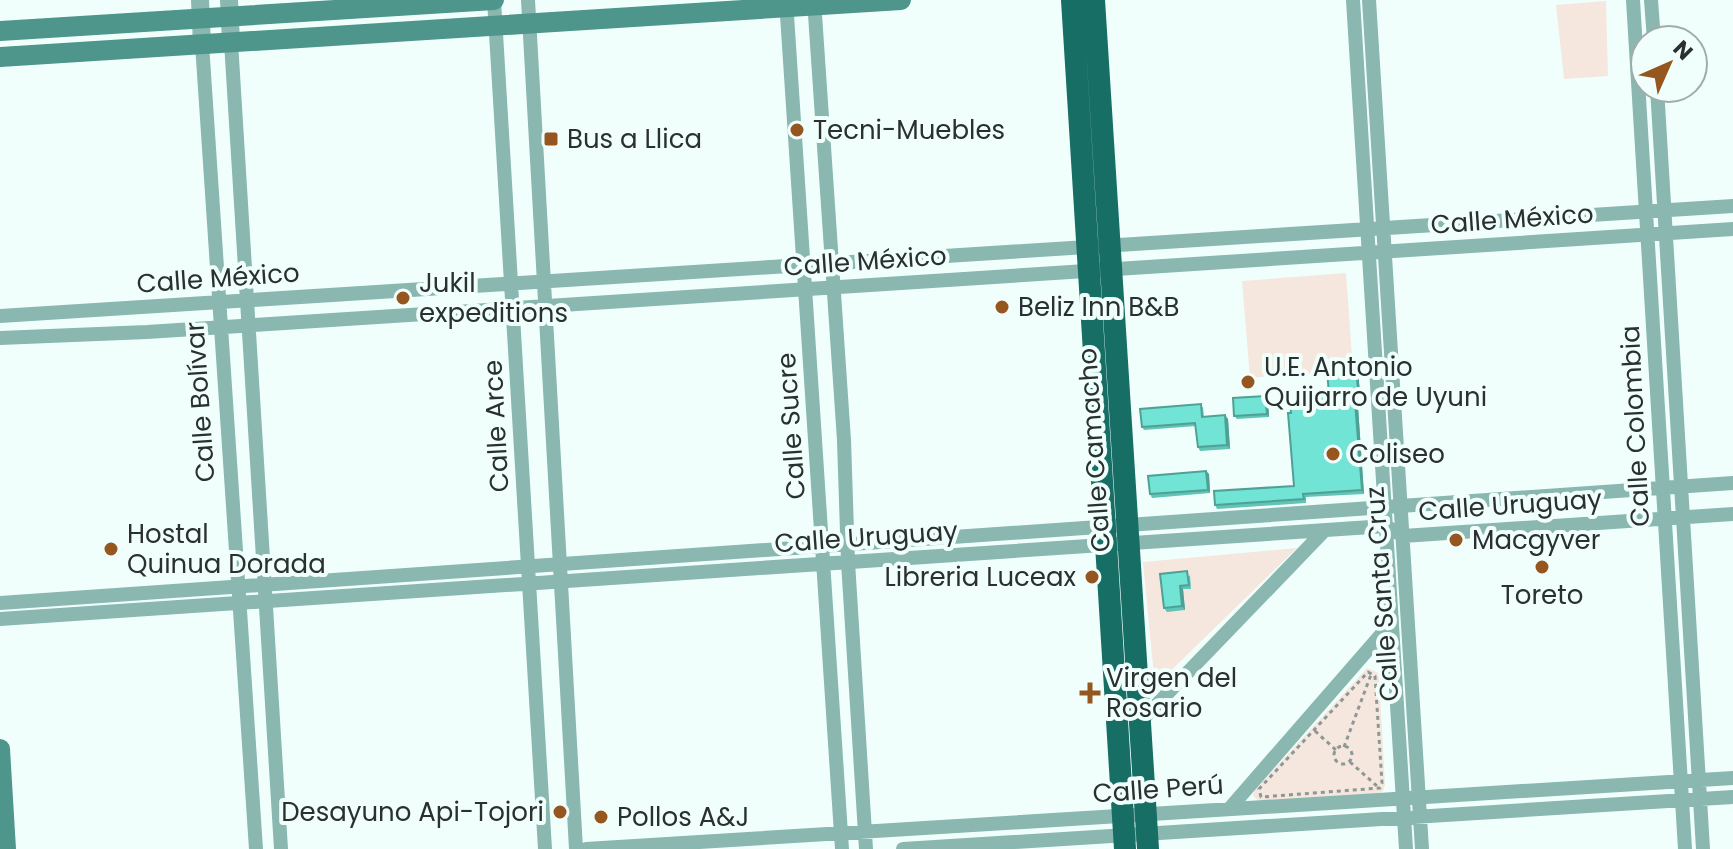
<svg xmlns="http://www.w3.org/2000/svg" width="1733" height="849" font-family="Poppins,sans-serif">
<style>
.green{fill:#f5e7de}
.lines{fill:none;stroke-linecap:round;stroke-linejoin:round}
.path{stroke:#8d9896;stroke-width:3;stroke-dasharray:4 4;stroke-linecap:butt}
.minor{stroke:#8ab7b0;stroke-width:14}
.tertiary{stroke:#8ab7b0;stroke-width:18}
.secondary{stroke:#4e958b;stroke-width:20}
.trunk{stroke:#166e65;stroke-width:22}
.wall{fill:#61c4b7}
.shaded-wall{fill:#4fa095}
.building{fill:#71e4d5;stroke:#4fa095;stroke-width:2}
.poi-dot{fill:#965620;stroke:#f0fffc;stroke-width:3}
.labels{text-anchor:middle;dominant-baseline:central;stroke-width:8;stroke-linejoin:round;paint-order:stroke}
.poi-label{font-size:26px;fill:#29302f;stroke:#f0fffc;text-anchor:start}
.street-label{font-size:26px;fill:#29302f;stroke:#f0fffc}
</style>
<rect width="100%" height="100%" fill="#f0fffc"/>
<path class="green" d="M1606 1 1608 76 1564 79 1556 5Z
M1346 273 1353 370 1250 378 1242 281Z
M1297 548 1155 686 1143 562Z
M1367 668 1379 673 1385 785 1383 791 1377 794 1261 803 1253 796 1254 791Z"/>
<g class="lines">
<path class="path" d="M1368 672 1375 676 1382 783 1380 788 1261 797 1259 789Z
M1315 731 1336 750
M1334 755a9 9 0 1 1 18 0a9 9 0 1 1-18 0Z
M1344 747 1372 672
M1350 762 1377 786"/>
<path class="minor" d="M494 0 545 849
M528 0 576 849
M786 0C807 283 825 566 842 849
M814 0 844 440 848 562 866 849
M1353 0 1406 849
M1369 0 1422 849
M1633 0 1685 849
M1651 0 1654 40
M231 42 281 849
M202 44 256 849
M1657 88 1703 849
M0 316 1733 206
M0 338 147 332 1733 229
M0 603 1733 483
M0 619 1386 526 1403 536 1733 514
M1140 722 1325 530
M1230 808 1392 622
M586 849 1733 778
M903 849 1733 797"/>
<path class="tertiary" d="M200 0 202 44
M229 0 231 42"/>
<path class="secondary" d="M0 31 494 0
M0 57 901 0
M0 749 6 849"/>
<path class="trunk" d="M1072 0 1125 849
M1094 0 1148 849"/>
</g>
<path class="wall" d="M1358 372 1360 392H1357L1364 494 1306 497V503L1217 509 1215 505 1294 486 1291 413 1329 394Z
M1268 399 1269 417 1237 419 1234 416Z
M1203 407 1204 417 1228 419 1230 449 1200 451 1198 447 1196 426 1144 430 1142 427Z
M1206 471 1209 474 1210 493 1152 498 1150 494Z
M1190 575 1191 589H1183L1185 610 1167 612 1164 608Z"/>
<path class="shaded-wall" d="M1356 369 1358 372 1360 392 1358 389Z
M1354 389 1357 392 1364 494 1362 490Z
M1265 396 1268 399 1269 417 1267 414Z
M1225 415 1228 419 1230 449 1227 445Z
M1206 471 1209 474 1210 493 1208 490Z
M1180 586 1183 589 1185 610 1182 606Z"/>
<path class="building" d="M1356 369 1358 389H1354L1362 490 1303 494 1304 499 1215 505 1214 491 1294 486 1288 413H1291L1290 396 1329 394 1327 371Z
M1265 396 1267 414 1234 416 1233 398Z
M1201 404 1202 417 1225 415 1227 445 1198 447 1195 423 1142 427 1140 409Z
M1206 471 1208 490 1150 494 1148 476Z
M1187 571 1189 585 1180 586 1182 606 1164 608 1160 574Z"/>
<g class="poi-dot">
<circle cx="797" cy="130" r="8"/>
<rect x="543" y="131" width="16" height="16" rx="4"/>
<circle cx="403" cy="298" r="8"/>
<circle cx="1002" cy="307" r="8"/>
<circle cx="1248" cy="382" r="8"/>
<circle cx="1333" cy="454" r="8"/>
<circle cx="1456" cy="540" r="8"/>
<circle cx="111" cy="549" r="8"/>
<circle cx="1542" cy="567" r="8"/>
<circle cx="1092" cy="577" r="8"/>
<path d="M1086 681h8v8h8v8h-8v8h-8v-8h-8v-8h8z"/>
<circle cx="560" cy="812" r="8"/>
<circle cx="601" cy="817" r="8"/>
</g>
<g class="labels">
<g class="poi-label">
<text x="813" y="130">Tecni-Muebles</text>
<text x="567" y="139">Bus a Llica</text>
<text x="419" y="283">Jukil<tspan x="419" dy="30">expeditions</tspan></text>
<text x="1018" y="307">Beliz Inn B&amp;B</text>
<text x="1264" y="367">U.E. Antonio<tspan x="1264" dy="30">Quijarro de Uyuni</tspan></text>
<text x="1349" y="454">Coliseo</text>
<text x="127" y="534">Hostal<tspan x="127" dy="30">Quinua Dorada</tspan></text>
<text x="1472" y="540">Macgyver</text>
<text x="1076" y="577" text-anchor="end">Libreria Luceax</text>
<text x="1542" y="595" text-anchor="middle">Toreto</text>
<text x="1106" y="678">Virgen del<tspan x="1106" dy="30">Rosario</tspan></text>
<text x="544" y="812" text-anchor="end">Desayuno Api-Tojori</text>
<text x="617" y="817">Pollos A&amp;J</text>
</g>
<g class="street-label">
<text transform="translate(1512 219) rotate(-4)">Calle México</text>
<text transform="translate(865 261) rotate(-4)">Calle México</text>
<text transform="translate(218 278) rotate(-4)">Calle México</text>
<text transform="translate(200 402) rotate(-94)">Calle Bolívar</text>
<text transform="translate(496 426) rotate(-93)">Calle Arce</text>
<text transform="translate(791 426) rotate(-94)">Calle Sucre</text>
<text transform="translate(1635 426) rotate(-93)">Calle Colombia</text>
<text transform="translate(1094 450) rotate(-94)">Calle Camacho</text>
<text transform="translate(1510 505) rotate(-4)">Calle Uruguay</text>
<text transform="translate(866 537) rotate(-4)">Calle Uruguay</text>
<text transform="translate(1382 594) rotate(-94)">Calle Santa Cruz</text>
<text transform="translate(1158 789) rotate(-4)">Calle Perú</text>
</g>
</g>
<g transform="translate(1669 64) rotate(45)"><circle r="38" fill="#f0fffc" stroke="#a0acaa" stroke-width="2"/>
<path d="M0-6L14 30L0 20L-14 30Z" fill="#965620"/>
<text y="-12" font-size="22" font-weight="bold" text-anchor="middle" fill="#29302f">N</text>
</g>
</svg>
